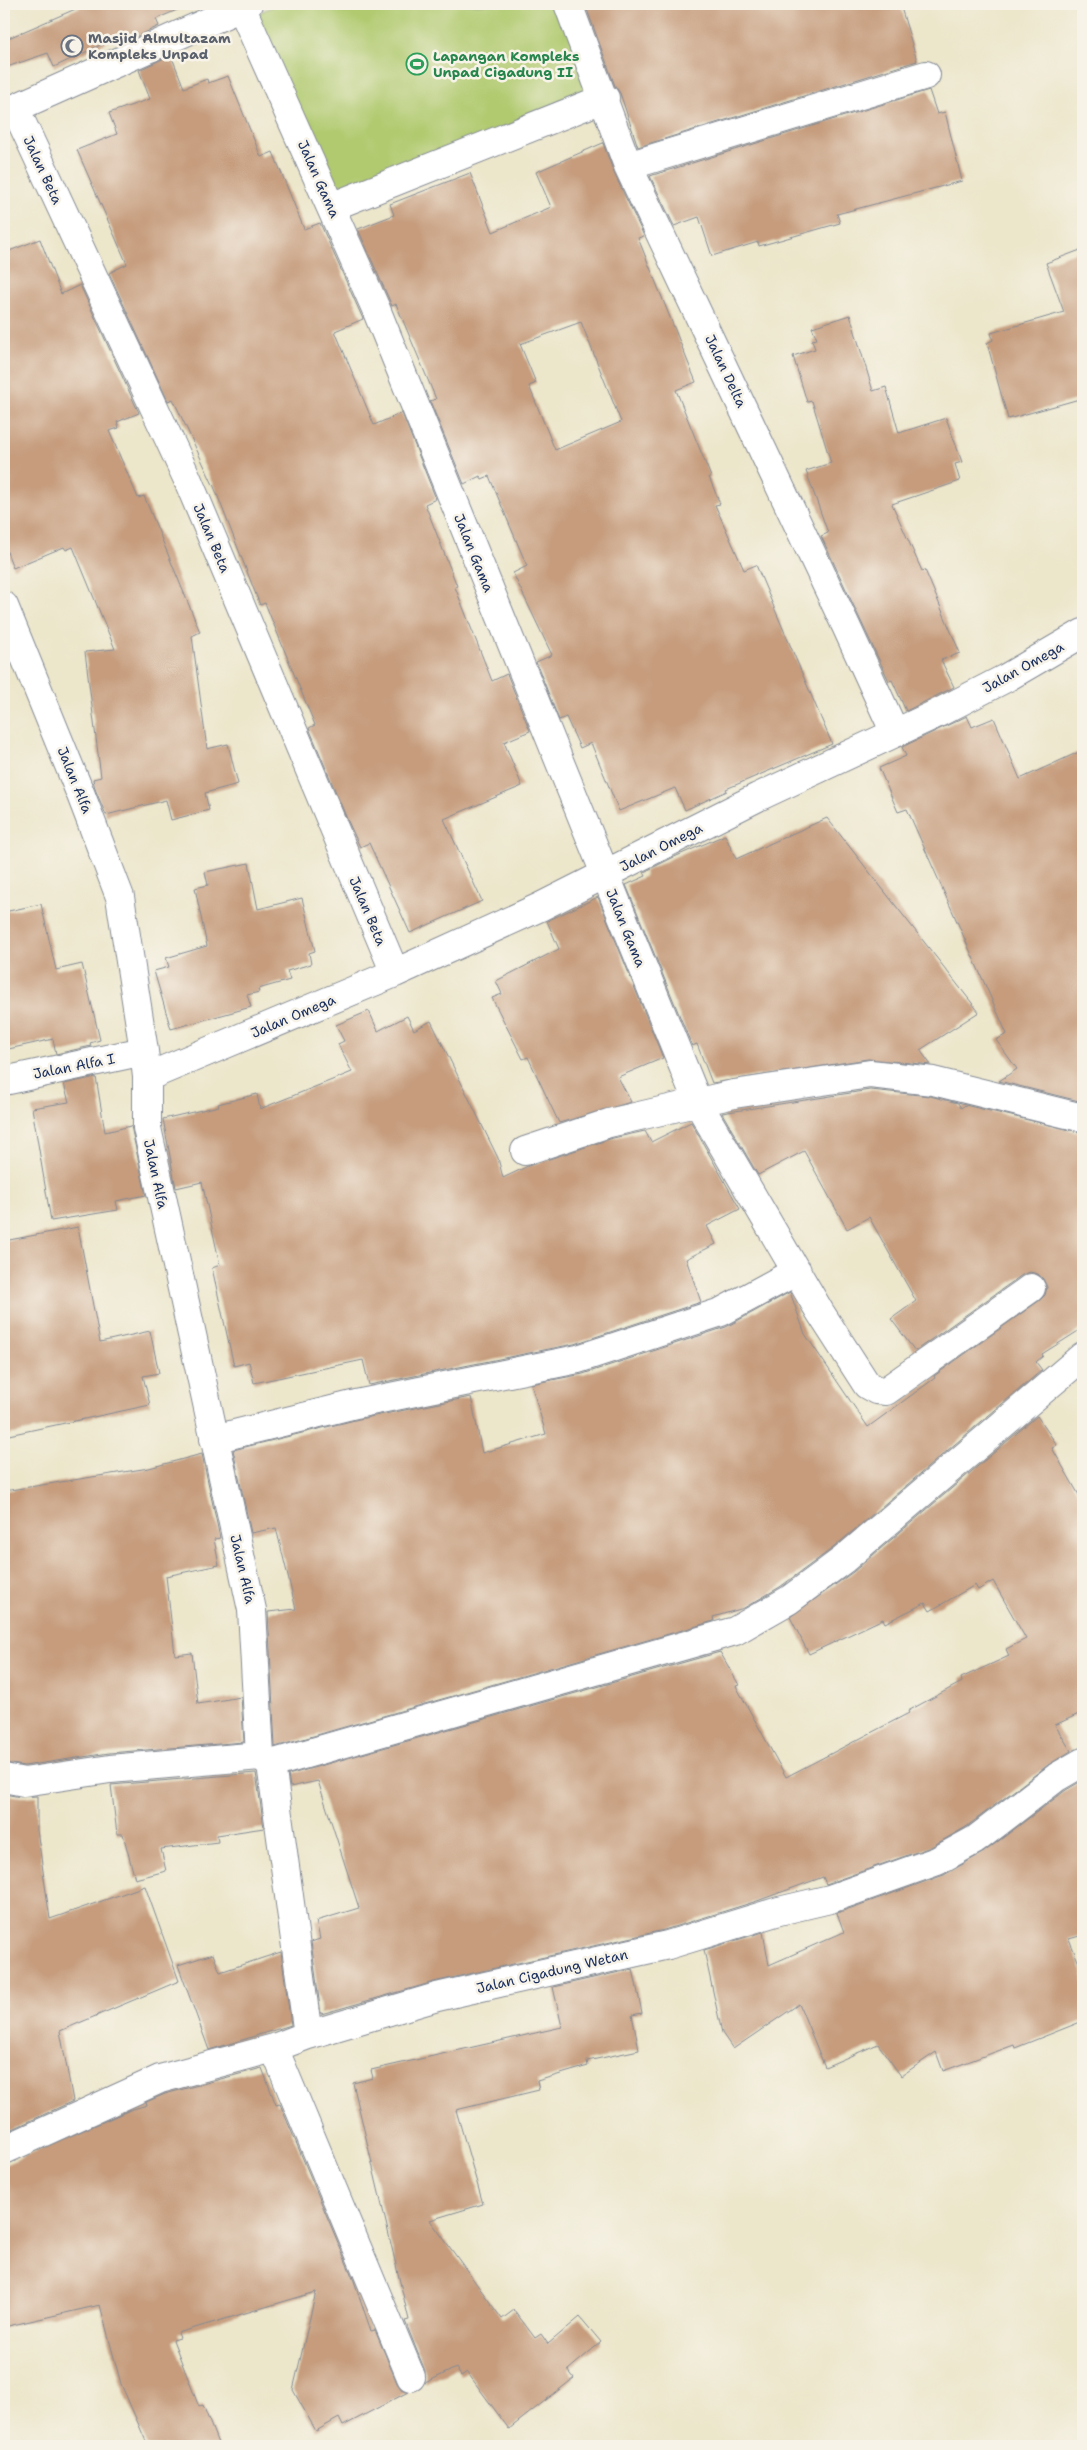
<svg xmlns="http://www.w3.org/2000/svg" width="1087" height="2450" font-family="'Shantell Sans',sans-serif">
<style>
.green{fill:#b1ca70;stroke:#667c67}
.building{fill:#c69c7d;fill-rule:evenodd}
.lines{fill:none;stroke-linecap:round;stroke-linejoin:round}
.minor-casing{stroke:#848a94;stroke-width:30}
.minor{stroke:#fff;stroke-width:28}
.labels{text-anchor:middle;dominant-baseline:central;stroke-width:5;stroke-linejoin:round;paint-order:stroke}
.worship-label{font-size:14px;font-weight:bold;fill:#5b616d;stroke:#f7f3e8;text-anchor:start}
.leisure-label{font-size:14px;font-weight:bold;fill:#27864d;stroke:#f7f3e8;text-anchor:start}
.street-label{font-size:14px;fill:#1b2f5e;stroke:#f7f3e8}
</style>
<rect width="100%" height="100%" fill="#f7f3e8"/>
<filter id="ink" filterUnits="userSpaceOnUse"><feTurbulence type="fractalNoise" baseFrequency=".02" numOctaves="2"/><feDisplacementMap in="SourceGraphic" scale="10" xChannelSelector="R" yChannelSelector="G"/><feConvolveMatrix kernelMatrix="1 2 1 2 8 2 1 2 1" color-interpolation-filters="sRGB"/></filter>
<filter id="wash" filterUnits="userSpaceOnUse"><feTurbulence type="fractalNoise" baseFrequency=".0096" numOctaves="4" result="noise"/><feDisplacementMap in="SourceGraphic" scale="20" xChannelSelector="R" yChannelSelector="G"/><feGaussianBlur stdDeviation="1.12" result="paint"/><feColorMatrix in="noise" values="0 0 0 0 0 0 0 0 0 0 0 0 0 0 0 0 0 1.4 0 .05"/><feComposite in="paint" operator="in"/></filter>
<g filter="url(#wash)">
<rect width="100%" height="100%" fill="#ece6cb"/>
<path class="green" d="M278 4H562L597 95 336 197 252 16Z"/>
<g id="blocks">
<path class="building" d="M87 4H191L156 19 159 26 127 41 124 34 54 67 48 53 4 68V40Z
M585 4H900L917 61 638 147 620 93 615 86Z
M171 55 184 88 207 79 208 83 228 76 261 157 273 152 304 229 320 223 363 319 335 331 374 425 402 413 436 499 425 504 457 586 455 587 492 681 507 674 530 731 504 742 522 786 444 819 482 901 410 933 369 843 360 847 347 819 309 728 315 725 265 603 260 605 215 489 173 399 168 401 109 273 127 264 77 150 117 134 109 113 150 99 139 70Z
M929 90 937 114 945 112 962 181 837 214 840 223 759 246 758 242 712 256 699 217 674 226 650 176Z
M603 143 614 173 644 236 638 238 696 382 676 390 711 477H709L720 504 715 505 744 570 756 565 832 744 726 789 727 791 685 810 675 788 619 811 591 743 580 748 566 717 559 720 536 662 552 655 513 573 527 566 489 476 482 479 480 476 464 484 430 401 436 399 396 304 392 306 358 229 394 215 390 204 470 173 493 232 551 207 536 172ZM581 322 621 422 555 450 529 386 536 383 520 344Z
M40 239 61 294 80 285 139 413 117 422 119 428 109 431 138 498 144 496 200 632 192 636 207 749 228 744 238 784 205 793 209 810 171 820 166 800 106 815 95 789 93 779 101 777 85 652 115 649 73 547 66 550 64 547 13 568 4 544V253Z
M1083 249V398L1008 419 987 343 993 340 991 333 1064 312 1046 263Z
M850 315 873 391 886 387 899 433 946 418 962 462 955 464 960 481 892 504 922 571 925 570 960 653 941 660 954 687 906 711 892 680 889 681 821 536 828 533 806 471 831 463 812 401 807 402 793 356 815 349 812 340 817 339 812 327Z
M967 716 972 727 994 718 1020 779 1083 750V1102L999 1081 1017 1069 996 1040 1007 1034 907 809 898 812 879 768 906 756 902 747Z
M827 818 979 1012 920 1050 931 1065 868 1059 712 1083 697 1044 692 1046 626 885 646 876 644 872 672 858 725 835 736 859Z
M249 863 258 909 302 898 315 951 309 953 311 964 287 971 290 980 258 989 259 992 247 995 251 1007 171 1029 154 971 169 967 166 958 207 946 195 888 208 885 205 872Z
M598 897 663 1058 618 1077 631 1102 559 1123 528 1057 523 1059 492 998 502 994 496 981 559 949 547 921Z
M41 904 56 970 82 964 100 1040 90 1043 91 1046 56 1054 53 1039 4 1050V912Z
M369 1011 378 1031 407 1016 414 1030 431 1021 498 1158 503 1178 528 1166 613 1138 645 1131 651 1142 691 1122 740 1209 707 1226 716 1244 686 1259 701 1302 574 1344 369 1385 363 1360 254 1383 249 1362 234 1366 212 1268 220 1265 202 1182 176 1188 163 1119 219 1106 218 1104 257 1094 260 1109 352 1072 338 1044 344 1041 336 1025Z
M96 1077 105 1132 131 1126 146 1195 116 1201 118 1210 51 1221 32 1108 69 1102 64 1084Z
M870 1090 930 1096 958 1103 961 1108 965 1105 1083 1133V1328L1042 1354 1043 1356 1036 1362 1042 1370 833 1548 780 1587 744 1608 713 1617 714 1621 275 1747 268 1612 296 1609 276 1528 251 1533 233 1450 359 1419 471 1397 482 1453 546 1434 531 1384 583 1374 726 1327 790 1292 805 1334 868 1427 935 1378 934 1376 1040 1300 1045 1295 1047 1287 1043 1279 1038 1274 1030 1272 1022 1275 915 1351 891 1319 916 1301 869 1217 847 1229 804 1151 758 1175 722 1113Z
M78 1227 100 1342 150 1331 159 1373 143 1376 150 1405 4 1436V1241Z
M1037 1416 1057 1445 1052 1448 1083 1502V1712L1055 1725 1071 1751 1048 1765 966 1827 931 1847 826 1884 823 1877 757 1901 664 1930 434 1982 321 2014 311 1942 320 1939 316 1921 359 1908 318 1781 290 1787 288 1775 720 1652 739 1685 736 1686 786 1777 909 1713 908 1711 962 1682 961 1678 1009 1656 1006 1649 1026 1639 993 1581 978 1590 975 1585 930 1611 925 1603 885 1623 883 1619 809 1654 790 1617 853 1572Z
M202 1454 220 1538 214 1539 219 1565 166 1576 175 1655 192 1653 198 1704 241 1697 244 1742 109 1753 24 1766 4 1763V1491L149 1468Z
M256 1773 264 1828 217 1835 218 1842 161 1849 166 1871 135 1879 123 1834H117L111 1785Z
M1083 1780V1935L1069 1939 1083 1973V2021L1015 2048 1014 2045 943 2071 936 2052 901 2076 878 2044 825 2067 799 2004 733 2049 722 2033 704 1950 763 1932 769 1965 844 1932 837 1913 944 1875 984 1852 1066 1790Z
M4 1794 21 1797 37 1796V1830L50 1919 145 1886 179 1981 60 2031 73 2101 4 2133Z
M281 1952 291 2025 209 2050 178 1965 213 1954 220 1972Z
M633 1969 642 2013 632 2015 639 2050 587 2061 588 2066 537 2081 539 2090 456 2110 483 2204 430 2220 502 2319 514 2310 535 2338 541 2334 548 2344 580 2317 601 2342 568 2370 574 2378 509 2429 467 2372 461 2376 456 2368 425 2383V2371L405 2321 409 2320 353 2083 373 2078 371 2070 562 2027 553 1987Z
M262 2068 276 2105 280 2104 354 2281 371 2331 375 2330 397 2383 401 2389 408 2392 343 2426 339 2418 316 2431 293 2390 316 2292 178 2333 180 2338 173 2340 199 2407 203 2405 219 2446H148L121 2384 100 2305 4 2327V2165L130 2110 147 2105 146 2102 165 2094Z"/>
</g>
</g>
<g filter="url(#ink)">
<use href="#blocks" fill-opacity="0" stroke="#848a94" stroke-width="1"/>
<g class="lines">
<g class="minor-casing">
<path id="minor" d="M240 4 376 309 698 1103 820 1312 867 1385 876 1390 886 1391 1031 1288
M568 4 628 166 846 626 895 733
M15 108 187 478 395 973
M4 113 248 4
M628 166 926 75
M331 207 605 98
M4 606 81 795 120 897 144 1051 147 1077V1128L252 1610 260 1756
M147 1077 395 973 540 907 758 797 938 713 1006 678 1083 633
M4 1081 144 1051
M525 1151 609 1123 734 1094 870 1074 933 1081 1083 1118
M214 1439 356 1404 578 1359 721 1312 797 1271
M271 1764 735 1631 789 1600 843 1560 1083 1356
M4 1778 24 1782 110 1769 260 1756 271 1764 308 2035
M274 2048 411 2377
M4 2150 160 2079 274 2048 308 2035 437 1997 668 1945 779 1911 830 1899 937 1861 975 1840 1057 1777 1083 1762"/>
</g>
<use href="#minor" class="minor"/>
</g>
</g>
<defs>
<g id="mosque-ring" transform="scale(1.125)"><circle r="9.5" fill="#f7f3e8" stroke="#6b7280" stroke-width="1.5"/><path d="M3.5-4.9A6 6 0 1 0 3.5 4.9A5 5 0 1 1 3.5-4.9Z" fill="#6b7280"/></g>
<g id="stadium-ring" transform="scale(1.125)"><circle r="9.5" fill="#f7f3e8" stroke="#2e9e5b" stroke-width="1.5"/><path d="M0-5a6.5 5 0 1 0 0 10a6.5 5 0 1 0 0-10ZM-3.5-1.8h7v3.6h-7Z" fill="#2e9e5b"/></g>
</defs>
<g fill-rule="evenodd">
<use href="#mosque-ring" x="72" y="46"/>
<use href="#stadium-ring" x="417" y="64"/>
</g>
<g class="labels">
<g class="worship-label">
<text x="88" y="38">Masjid Almultazam<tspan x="88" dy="16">Kompleks Unpad</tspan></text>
</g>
<g class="leisure-label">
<text x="433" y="56">Lapangan Kompleks<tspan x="433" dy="16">Unpad Cigadung II</tspan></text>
</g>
<g class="street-label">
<text transform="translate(43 170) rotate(65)">Jalan Beta</text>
<text transform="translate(319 179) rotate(66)">Jalan Gama</text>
<text transform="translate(726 371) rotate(65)">Jalan Delta</text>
<text transform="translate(212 538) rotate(67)">Jalan Beta</text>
<text transform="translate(474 553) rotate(68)">Jalan Gama</text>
<text transform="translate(1023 667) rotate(-29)">Jalan Omega</text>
<text transform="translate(75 780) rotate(68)">Jalan Alfa</text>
<text transform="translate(661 847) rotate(-27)">Jalan Omega</text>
<text transform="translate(368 911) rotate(67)">Jalan Beta</text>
<text transform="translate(626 928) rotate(68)">Jalan Gama</text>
<text transform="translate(293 1016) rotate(-23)">Jalan Omega</text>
<text transform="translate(74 1066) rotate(-11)">Jalan Alfa I</text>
<text transform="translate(156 1174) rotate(78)">Jalan Alfa</text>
<text transform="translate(243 1569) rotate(77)">Jalan Alfa</text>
<text transform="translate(552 1971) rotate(-13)">Jalan Cigadung Wetan</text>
</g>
</g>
<rect width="1087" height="2450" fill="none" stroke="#f7f3e8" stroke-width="20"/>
</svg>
